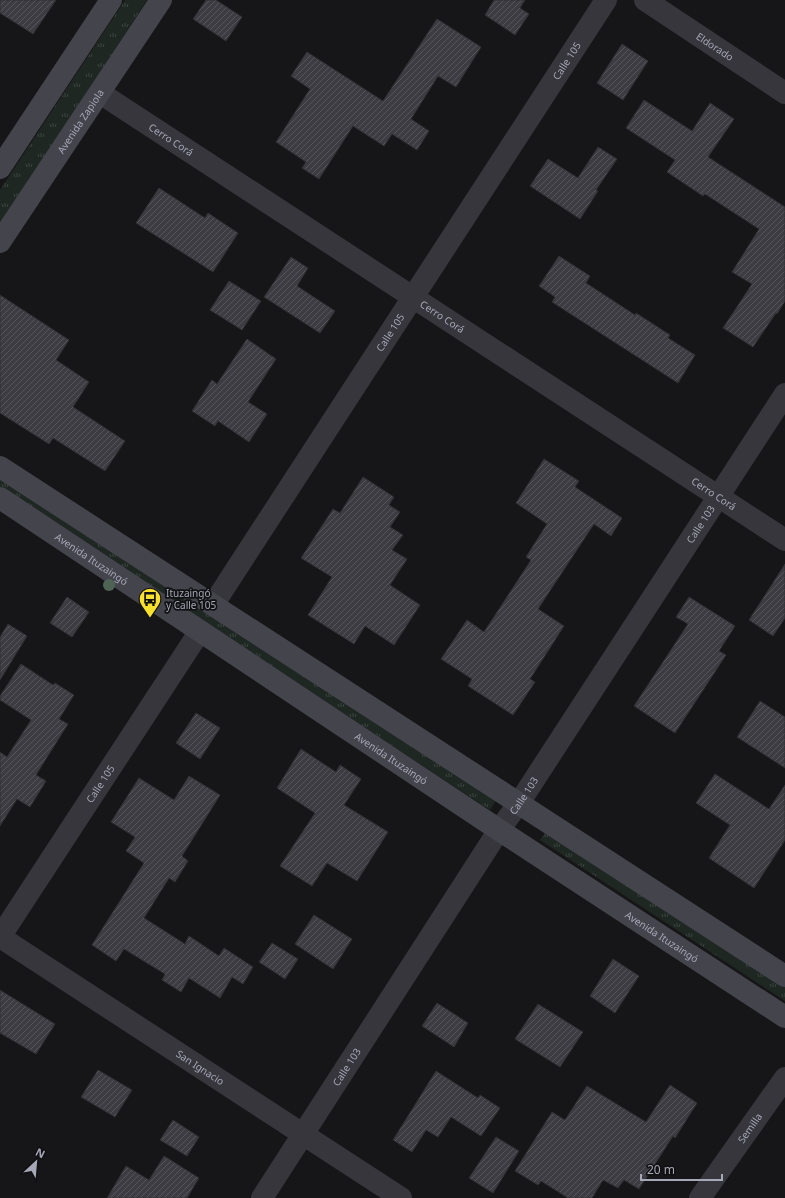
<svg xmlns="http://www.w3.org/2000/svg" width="785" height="1198" font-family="'Noto Sans',sans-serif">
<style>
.grass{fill:url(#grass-tufts)}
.building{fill:url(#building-hatch);stroke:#302f33}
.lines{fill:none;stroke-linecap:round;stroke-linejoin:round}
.minor{stroke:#36363c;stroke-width:22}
.secondary{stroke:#44444c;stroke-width:22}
.tree{fill:#4f6355}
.labels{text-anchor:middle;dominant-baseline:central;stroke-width:3.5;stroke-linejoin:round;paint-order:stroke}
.street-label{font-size:10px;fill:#a6a8b8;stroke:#111012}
.poi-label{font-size:10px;fill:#a6a8b8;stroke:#111012;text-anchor:start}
</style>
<defs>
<pattern id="grass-tufts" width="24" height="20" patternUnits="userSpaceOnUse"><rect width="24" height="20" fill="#1f2722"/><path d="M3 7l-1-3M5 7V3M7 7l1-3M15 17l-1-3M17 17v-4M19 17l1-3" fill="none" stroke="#3d4440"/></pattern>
<pattern id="building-hatch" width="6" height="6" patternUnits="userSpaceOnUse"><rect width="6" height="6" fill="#3d3c42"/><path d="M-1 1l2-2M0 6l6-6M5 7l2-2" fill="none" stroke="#56555b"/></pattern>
</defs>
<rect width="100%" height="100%" fill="#161517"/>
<path class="grass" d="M125 0H147L0 226V190Z
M0 471 497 799 490 810 0 487Z
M548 829 785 985V1001L540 840Z"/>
<path class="building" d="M0 0H56L33 34 0 13Z
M206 0H216L242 17 226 41 193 19Z
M494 0H525L520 8 529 14 515 35 485 15Z
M437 19 481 47 456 87 438 76 411 119 429 131 417 150 392 134 384 146 353 126 319 179 302 168 306 162 276 142 310 89 291 76 307 52 383 101Z
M622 44 648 61 623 100 597 83Z
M644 100 692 131 710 103 734 119 708 157 785 207V301L777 314 776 313 753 347 723 328 752 284 732 272 759 229 705 194 703 196 667 172 675 160 626 128Z
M598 147 617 159 596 190 598 191 580 219 530 186 548 159 578 178Z
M159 188 205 218 208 213 238 233 213 272 136 223Z
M559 256 590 276 586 283 635 315 636 313 670 335 668 338 695 355 678 383 552 302 555 297 539 286Z
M291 257 308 268 297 286 335 311 320 333 264 297Z
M229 281 261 301 242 330 210 310Z
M0 295 69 340 56 360 89 382 73 407 125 441 105 471 53 438 49 444 0 413Z
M247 339 276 359 248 402 267 414 249 442 218 421 215 426 192 411 212 380 217 384Z
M544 459 579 481 575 487 622 518 611 536 594 524 538 609 564 626 530 679 535 682 513 715 468 686 472 679 441 659 467 620 484 632 531 560 526 557 547 524 516 503Z
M363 477 394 497 389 505 400 512 390 527 403 535 392 550 407 559 390 585 420 605 394 645 365 626 354 644 308 615 332 577 301 558 333 509 340 513Z
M785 564V618L773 636 749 620Z
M67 597 89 612 72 637 50 623Z
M689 597 735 626 719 651 726 655 675 733 634 706 688 624 676 617Z
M8 624 27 636 0 680V637Z
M21 664 53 685 55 683 74 695 59 719 68 724 36 775 46 781 30 807 17 799 0 826V752L7 757 31 720 0 700V696Z
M760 701 785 717V768L737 737Z
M196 713 220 728 200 759 176 743Z
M301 749 336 772 340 765 361 779 344 805 388 832 357 881 327 863 312 886 280 866 315 813 277 788Z
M715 774 769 809 785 785V840L754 888 709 858 730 825 696 803Z
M189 776 220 795 182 856 188 861 175 882 169 878 144 918 185 944 189 936 219 956 224 948 253 967 243 984 232 977 220 998 189 978 181 992 162 980 165 974 124 949 116 961 92 945 144 863 126 851 135 837 111 822 139 778 174 800Z
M314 915 352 939 333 969 295 944Z
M272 943 298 959 285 979 259 962Z
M613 959 639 976 615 1013 590 996Z
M0 990 55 1024 36 1054 0 1033Z
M437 1003 468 1023 454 1047 422 1026Z
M538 1004 583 1032 560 1067 515 1039Z
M98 1070 132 1090 115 1117 81 1097Z
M436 1071 478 1098 480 1095 500 1108 481 1136 451 1117 438 1137 426 1130 412 1152 393 1140Z
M670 1085 697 1103 675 1138 673 1136 639 1189 624 1180 618 1188 603 1180 592 1198H568L541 1181 538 1185 515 1171 552 1112 565 1120 587 1086 646 1122Z
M173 1120 199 1137 187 1156 160 1140Z
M496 1137 519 1151 493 1193 469 1178Z
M164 1156 199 1178 187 1198H107L126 1166 149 1180Z"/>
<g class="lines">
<g class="minor">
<path id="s1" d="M645 0 785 93"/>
<path id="s2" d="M100 93 785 540"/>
<path id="s3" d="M213 605 606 0"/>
<path id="s4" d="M0 937 401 1198"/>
<path id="s5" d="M0 937 200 631"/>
<path id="s6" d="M262 1198 499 830 519 803 785 394"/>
<path id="s7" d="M700 1198 785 1078"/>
</g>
<g class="secondary">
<path d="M0 168 111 0"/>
<path id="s8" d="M0 242 161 0"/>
<path d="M0 467 785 976"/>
<path id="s9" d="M0 498 499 830 785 1017"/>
</g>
</g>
<circle class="tree" cx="109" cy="585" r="6"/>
<defs>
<g id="bus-pin" transform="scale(1.15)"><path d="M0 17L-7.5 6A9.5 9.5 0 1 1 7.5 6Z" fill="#f8e12c" stroke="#111012"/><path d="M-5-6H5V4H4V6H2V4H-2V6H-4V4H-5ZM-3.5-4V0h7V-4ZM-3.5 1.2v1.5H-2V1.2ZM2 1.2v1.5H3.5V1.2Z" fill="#111"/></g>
</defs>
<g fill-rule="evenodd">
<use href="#bus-pin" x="150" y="599"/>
</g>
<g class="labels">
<g class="street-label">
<text stroke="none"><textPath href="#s1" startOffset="84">Eldorado</textPath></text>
<text stroke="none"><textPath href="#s3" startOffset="649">Calle 105</textPath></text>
<text stroke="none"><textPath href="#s8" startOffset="145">Avenida Zapiola</textPath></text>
<text stroke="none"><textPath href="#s2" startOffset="85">Cerro Corá</textPath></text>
<text stroke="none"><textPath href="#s2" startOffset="409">Cerro Corá</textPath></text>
<text stroke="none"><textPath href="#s3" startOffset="325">Calle 105</textPath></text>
<text stroke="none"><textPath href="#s2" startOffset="733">Cerro Corá</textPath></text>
<text stroke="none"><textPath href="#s6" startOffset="804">Calle 103</textPath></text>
<text stroke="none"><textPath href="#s9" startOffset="110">Avenida Ituzaingó</textPath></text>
<text stroke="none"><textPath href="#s9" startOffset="470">Avenida Ituzaingó</textPath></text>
<text stroke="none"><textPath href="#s5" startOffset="183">Calle 105</textPath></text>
<text stroke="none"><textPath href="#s6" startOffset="480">Calle 103</textPath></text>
<text stroke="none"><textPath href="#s9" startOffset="794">Avenida Ituzaingó</textPath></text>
<text stroke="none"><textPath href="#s4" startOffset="239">San Ignacio</textPath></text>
<text stroke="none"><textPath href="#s6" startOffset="156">Calle 103</textPath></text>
<text stroke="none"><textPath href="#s7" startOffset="86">Semilla</textPath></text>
</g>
<g class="poi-label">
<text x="166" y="593">Ituzaingó<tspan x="166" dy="12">y Calle 105</tspan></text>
</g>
</g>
<g transform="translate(36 1162) rotate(26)" stroke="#111012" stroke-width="3" paint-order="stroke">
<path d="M0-3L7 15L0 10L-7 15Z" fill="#a6a8b8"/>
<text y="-6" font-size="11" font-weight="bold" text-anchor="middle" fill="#a6a8b8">N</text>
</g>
<path d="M641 1174v6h81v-6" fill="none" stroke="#a6a8b8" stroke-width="2"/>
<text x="647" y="1174" font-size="12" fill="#a6a8b8" stroke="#111012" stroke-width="3" paint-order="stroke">20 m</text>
</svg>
